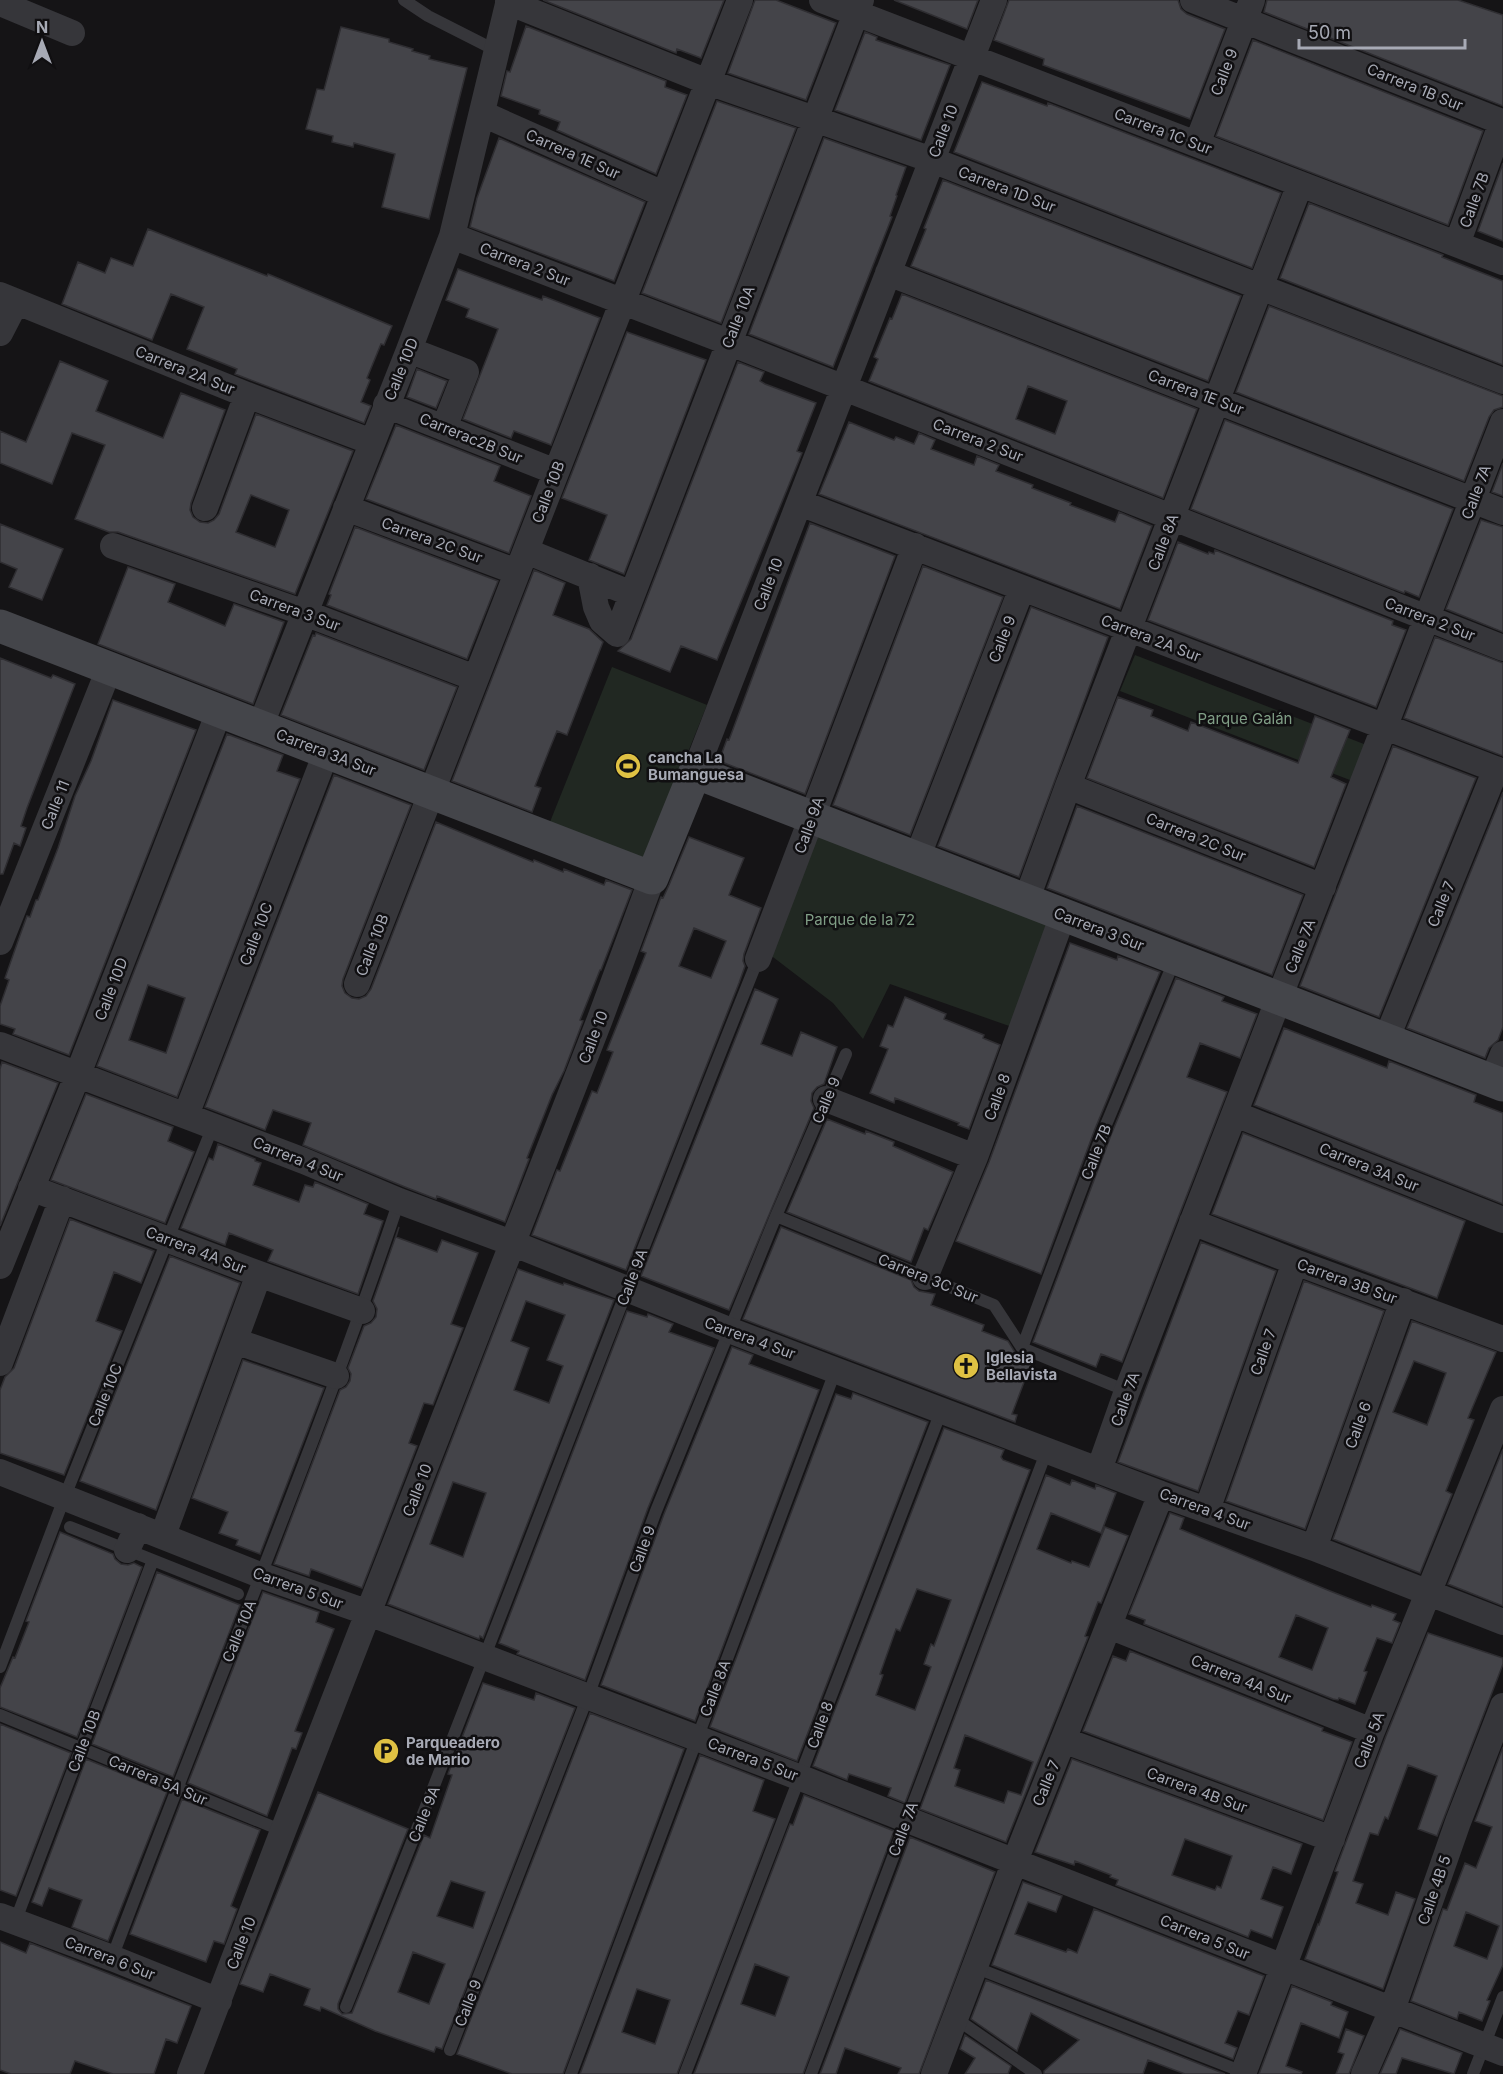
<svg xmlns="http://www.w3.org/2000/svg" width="1503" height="2074" font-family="Inter,sans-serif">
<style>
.green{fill:#212822}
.building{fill:#444449;stroke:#2f2e32;stroke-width:1.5;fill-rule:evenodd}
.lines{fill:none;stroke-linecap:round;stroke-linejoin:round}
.lane{stroke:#36363a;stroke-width:12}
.street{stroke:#36363a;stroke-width:26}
.secondary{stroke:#44454a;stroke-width:33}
.labels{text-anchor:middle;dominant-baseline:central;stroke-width:5;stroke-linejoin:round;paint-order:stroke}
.street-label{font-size:15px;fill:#a7aab5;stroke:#100f11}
.park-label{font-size:15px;fill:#809e86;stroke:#100f11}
.poi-label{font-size:15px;font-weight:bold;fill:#a7aab5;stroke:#100f11;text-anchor:start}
</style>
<rect width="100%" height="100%" fill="#151416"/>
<path class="green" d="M1135 655 1369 746 1355 782 1120 691Z
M612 667 707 705 643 864 548 827Z
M819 828 1054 915 1012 1027 890 984 863 1039 833 1003 769 954Z"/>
<path class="building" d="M543 0H724L701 58 677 49 676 53Z
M755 0H776L836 23 806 100 728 73Z
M894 0H978L967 29Z
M1009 0H1178L1181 9 1187 14 1225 29 1190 119 1043 65 1044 59 994 40Z
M1267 0H1458L1503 15V106L1264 12Z
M526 26 666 81 665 87 687 95 656 174 557 130 560 122 539 114 540 110 501 96 507 71 510 72Z
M341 27 389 39V42L413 49 412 51 430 56 429 59 467 68 429 219 382 207 395 154 354 143 353 147 332 142 333 136 306 129 317 89 324 90Z
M865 32 877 37 876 40 950 65 921 140 835 110Z
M1253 40 1483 131 1448 225 1216 136Z
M982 82 1047 106 1048 103 1281 193 1252 268 954 152Z
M717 101 796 128 721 323 642 293Z
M499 138 645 202 614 281 470 227 477 198Z
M824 138 906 167 896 195 897 196 890 216 892 217 833 367 749 334Z
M1503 163V241L1478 231Z
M943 180 1241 296 1208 381 911 266 926 229 924 228Z
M1309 203 1443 255 1442 257 1503 281V365L1280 278Z
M148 229 267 276 268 274 392 326 384 345 381 344 367 378 370 380 361 402 371 406 364 423 235 374 237 369 187 349 204 307 171 294 152 340 62 304 78 262 105 273 111 258 133 266Z
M458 269 542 300 543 296 600 318 551 445 514 431 511 438 463 419 498 329 466 317 469 309 446 300Z
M902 294 1197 409 1163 498 869 381 878 359 874 357 890 318 892 319ZM1028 386 1067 401 1055 434 1016 419Z
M1269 306 1503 396V407L1494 410 1489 417 1464 481 1236 392Z
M627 332 706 360 624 574 589 560 607 515 562 498Z
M60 361 108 381 96 411 163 438 181 393 225 410 191 503 190 510 193 517 200 522 208 523 214 520 219 514 256 414 353 451 295 594 118 532H109L75 519 105 445 72 433 52 484 0 463V431L26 442ZM251 495 289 510 275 547 236 532Z
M738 362 764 372 760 381 765 384 816 403 797 451 802 453 717 660 681 646 670 672 618 651 631 639Z
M417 369 447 381 436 408 407 397Z
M1225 420 1453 509 1419 597 1405 591 1404 593 1191 509Z
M849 422 894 440 896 437 914 444 919 433 935 440 931 449 974 465 977 456 999 465 996 471 1033 485 1032 488 1071 503 1070 505 1115 522 1119 512 1152 526 1120 609 819 494Z
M396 425 500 466 494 481 531 496 509 553 366 499Z
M1503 463V496L1492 492Z
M1481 520 1503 527V632L1446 609Z
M810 523 895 556 805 794 719 761 727 739 729 740Z
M0 524 63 549 42 600 9 587 17 569 0 562Z
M355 527 498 581 467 659 327 605 331 595 329 594Z
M1178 542 1208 554 1209 552 1214 554 1215 550 1393 621 1392 625 1406 630 1376 707 1148 620Z
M923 566 1003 597 910 835 833 805Z
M128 567 175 584 168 602 225 626 234 604 284 622 253 704 98 644Z
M534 570 565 583 553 615 589 629 603 642 567 735 557 731 550 748 535 786 541 788 532 812 452 781Z
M1031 607 1108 637 1019 877 938 846Z
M316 633 457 687 424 770 281 715 313 635 315 636Z
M1435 637 1503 663V756L1404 718Z
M0 658 51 678 53 675 75 684 27 808 21 826 26 828 20 846 14 843 3 874H0Z
M1118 697 1153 710 1151 716 1188 731 1191 722 1298 763 1315 716 1350 730 1331 777 1346 784 1314 867 1087 778Z
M113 700 196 730 69 1055 13 1034 15 1029 0 1024V1006L9 980 5 978 19 938 27 916 30 917 36 900H38L58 848 75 796 91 761Z
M227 734 283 755 277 771 300 779 177 1097 97 1066ZM148 985 185 998 166 1053 129 1040Z
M1393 746 1476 778 1379 1017 1300 986Z
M334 775 411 805 343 979 342 986 345 993 352 998 359 999 366 996 371 989 436 822 533 862 534 860 563 872 564 869 604 885 606 880 632 890 601 970H600L580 1020 583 1021 564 1071 552 1095 527 1158 529 1159 505 1222 437 1196 436 1199 405 1187 303 1145 311 1123 273 1110 265 1130 205 1107Z
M1503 792V1027L1498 1040 1489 1048 1485 1058 1407 1028Z
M1077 806 1303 895 1272 975 1047 888Z
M689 837 744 858 729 895 761 908 744 954 743 961 745 966 739 983 626 1270 532 1235 557 1170 560 1171 592 1091 597 1093 613 1052 607 1050 646 953 641 951 661 897 663 898 669 885ZM694 928 726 941 711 978 679 966Z
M1070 943 1117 960 1118 956 1160 972 1095 1129 1041 1274 956 1241 989 1162Z
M1176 978 1224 997 1222 1001 1257 1014 1240 1058 1200 1043 1187 1077 1227 1092 1122 1362 1101 1354 1096 1367 1033 1342 1111 1135Z
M755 989 778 999 761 1044 792 1056 801 1032 837 1047 824 1084 817 1087 812 1093 811 1101 814 1108 729 1310 641 1276Z
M905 997 946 1014 944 1019 984 1035 983 1038 1000 1045 969 1129 958 1125 959 1123 895 1098 894 1103 870 1093 888 1049 880 1046 888 1025 893 1027Z
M1284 1028 1387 1068 1389 1061 1476 1095 1474 1102 1503 1113V1204L1254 1105Z
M2 1062 58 1083 0 1226V1069Z
M86 1094 173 1127 168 1141 194 1152 165 1223 51 1180Z
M827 1119 865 1134 866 1131 894 1142 893 1146 953 1172 928 1230 924 1228 911 1262 787 1212Z
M1243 1133 1465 1221 1437 1298 1212 1214Z
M218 1144 255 1159V1161L261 1163 253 1185 299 1202 305 1185 313 1187 315 1182 368 1204 364 1214 383 1221 358 1294 268 1261 273 1250 229 1233 225 1245 181 1228 209 1158 213 1160Z
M70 1219 154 1251 141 1283 114 1272 96 1321 122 1331 64 1475 0 1453V1390L5 1377 14 1368Z
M399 1227 396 1237 437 1252 442 1240 478 1253 451 1324 463 1328 433 1405 424 1403 409 1443 417 1446 362 1588 311 1569 309 1576 274 1564 340 1390 346 1387 350 1381 351 1374 348 1368 364 1326 371 1323 376 1317 377 1309 373 1301Z
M781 1227 911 1280 914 1287 919 1291 935 1294 931 1305 984 1325 982 1331 1008 1341 1016 1354 1032 1361 1012 1414 1017 1415 1015 1422 743 1319Z
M1201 1242 1276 1271 1198 1491 1118 1462Z
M170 1256 240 1283 156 1510 80 1481Z
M518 1269 563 1285 564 1283 614 1300 483 1638 480 1636 479 1639 388 1604ZM526 1301 565 1315 547 1360 563 1366 549 1403 514 1390 529 1348 511 1341ZM453 1482 486 1493 463 1557 430 1544Z
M1304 1281 1384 1311 1305 1529 1226 1501Z
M627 1311 647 1317 648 1314 673 1324 669 1332 714 1348 648 1508 585 1680 517 1654 519 1651 499 1643Z
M1412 1321 1496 1352 1468 1418 1474 1420 1446 1491 1452 1494 1420 1573 1333 1539ZM1414 1361 1446 1373 1427 1425 1393 1412Z
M732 1347 753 1355 749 1364 819 1390 695 1721 601 1685 664 1514Z
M243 1360 324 1388 260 1554 236 1545 238 1540 219 1533 228 1512 192 1498Z
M853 1393 928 1422 797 1761 710 1727 836 1394 851 1399Z
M944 1428 1004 1450 1001 1457 1003 1460 1030 1470 905 1803 888 1796 891 1788 849 1774 847 1780 813 1766ZM917 1589 951 1600 934 1646 931 1644 924 1664 931 1667 915 1710 876 1695 883 1675 880 1674 896 1629 900 1631Z
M1503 1449V1606L1448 1584Z
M1046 1475 1070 1485 1072 1480 1095 1489 1096 1485 1116 1493 1101 1533 1051 1513 1037 1549 1071 1563 1072 1561 1089 1567 1105 1527 1128 1536 1101 1603 1098 1602 1085 1636 1088 1637 1006 1842 920 1809ZM965 1735 1033 1762 1021 1795 1008 1791 1004 1803 955 1786 960 1770 954 1768Z
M1170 1513 1184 1518 1180 1529 1330 1591 1371 1607 1372 1605 1396 1614 1393 1620 1400 1623 1392 1643 1377 1638 1364 1671 1367 1672 1355 1704 1339 1698 1338 1700 1333 1699 1144 1624 1145 1620 1129 1614ZM1296 1615 1328 1628 1312 1670 1279 1657Z
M60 1532 113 1554 115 1559 121 1564 128 1565 134 1563 142 1567 77 1737 0 1707V1688L13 1657 15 1658 29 1622 26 1621Z
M157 1572 240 1605 173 1777 92 1744Z
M263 1592 319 1612 316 1622 334 1629 295 1731 302 1733 296 1749 292 1748 267 1816 188 1783Z
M1428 1633 1503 1658V1664L1437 1836 1418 1829 1437 1776 1408 1765 1388 1819 1385 1817 1378 1835 1370 1833 1353 1881 1363 1884 1356 1903 1388 1915 1396 1892 1415 1899 1383 1989 1305 1959 1318 1924 1319 1925 1338 1872 1335 1871 1386 1736Z
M1130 1651 1323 1728 1322 1731 1352 1742 1323 1820 1083 1731 1113 1656 1126 1661Z
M483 1683 534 1700 536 1693 575 1708 442 2049 436 2047 434 2052 375 2031 321 2007 320 2011 304 2005 310 1989 270 1974 263 1992 240 1984 318 1792 408 1829 338 2004V2009L342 2014 352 2013 424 1835 430 1838 452 1775 448 1774ZM451 1881 485 1892 473 1928 437 1916ZM413 1952 445 1964 429 2004 398 1992Z
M590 1713 684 1749 563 2074H512L457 2054Z
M0 1724 71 1753 16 1896 0 1890Z
M1503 1747V1965L1487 2000 1490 2001 1482 2021 1459 2012 1457 2019 1411 2001 1443 1909 1447 1910 1465 1863 1476 1868 1492 1827 1475 1821ZM1466 1912 1499 1926 1487 1959 1454 1946Z
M700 1755 764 1780 753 1811 775 1819 677 2074H580ZM637 1989 670 2000 655 2044 622 2032Z
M86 1759 167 1792 108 1941 72 1927 82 1900 49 1888 42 1906 32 1902Z
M1072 1759 1302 1844 1291 1874 1273 1867 1261 1899 1283 1907 1272 1938 1251 1930 1248 1937 1116 1885 1118 1880 1110 1877 1111 1875 1075 1861 1074 1865 1035 1852ZM1185 1839 1232 1856 1221 1888 1217 1886 1215 1890 1172 1875Z
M804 1795 894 1831 803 2074H694L790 1824 793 1825ZM755 1964 789 1977 775 2016 741 2004Z
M182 1799 260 1830 231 1906 237 1909 224 1944 214 1941 206 1962 130 1934Z
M910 1837 995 1872 919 2074H898L901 2068 845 2048 836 2074H820Z
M1023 1882 1062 1896 1056 1912 1028 1902 1015 1934 1066 1952 1068 1949 1077 1953 1094 1909 1264 1976 1249 2015 1238 2011 1225 2043 1237 2048 1233 2059 992 1965Z
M0 1942 26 1953 30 1943 191 2006 177 2043 166 2039 154 2074H113L75 2061 70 2074H11L0 2070Z
M986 1980 1225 2074H1185L1148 2060 1143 2074H1044V2071L1079 2040 1031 2013 1017 2051 971 2019Z
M1292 1986 1332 2002 1331 2005 1348 2012 1339 2038 1301 2023 1286 2066 1302 2072 1301 2074H1259Z
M1346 2029 1364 2036 1349 2074H1336L1344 2054 1338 2052Z
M1400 2029 1462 2053 1454 2074 1402 2058 1396 2074H1380Z
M965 2035 1011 2066 1008 2074H965L975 2058 960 2049Z"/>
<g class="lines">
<path class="lane" d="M404 0 428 16 497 51
M776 1216 994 1305 1022 1348 1127 1391
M1022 1348 1103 1132 1175 959
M70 1527 238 1594
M0 1667 65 1496 213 1126
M0 1715 283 1831
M15 1922 153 1560
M112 1958C207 1705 313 1456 399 1201
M974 1967 1243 2072
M346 2007C487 1659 617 1307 758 959
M955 2018 1036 2074
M450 2050 588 1696 656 1511 776 1216 846 1054
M571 2074 836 1369
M685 2074 942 1409
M811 2074 1047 1450
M1473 2074 1503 1997"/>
<path class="street" d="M822 0 1503 262
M1193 0 1502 122 1457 244
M508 2 708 82 932 160 1503 381
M0 3 72 33
M483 114 663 194
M1197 144 1252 0
M452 236 728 342 1503 648
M888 273 1503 512
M0 295 247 395 372 442
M0 333 16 302
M409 350 466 372 444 428
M386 405 556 472
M800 503 1503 772
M205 508 247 395
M346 508 517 572
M113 546 305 613 475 678
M526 551 632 594
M590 576 596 607 602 621 617 634 861 0
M260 727 409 350 452 236 509 0
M695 772 994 0
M1068 786 1323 887
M917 858 1022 588
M1026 901 1068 786 1300 184
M0 942 109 669
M758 959 915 546
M357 984 740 0
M1386 1040 1496 769
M0 1045 304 1161 399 1201 512 1243 729 1330 1161 1494 1314 1548 1503 1622
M1492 1081 1503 1054
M826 1099 975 1157
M1235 1114 1503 1220
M186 1115 326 753
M31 1188 259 1274 362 1311
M1192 1222 1295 1262 1503 1339
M0 1266 78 1074 219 712
M925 1277 975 1157 1063 915
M235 1341 336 1376
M0 1363 62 1199
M1099 1470 1127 1391 1279 998 1503 422
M0 1472 260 1575 369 1613 801 1778 1503 2053
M1207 1510 1295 1262
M163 1535 259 1274
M1314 1548 1403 1301
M127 1550 138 1526
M1109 1626 1372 1731
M1063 1740 1332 1839
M0 1916 112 1958 219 2001
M190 2074 283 1831 600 1019 652 878
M934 2074 1015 1861 1161 1494
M1243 2074 1372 1731 1503 1409
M1364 2074 1392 2010 1458 1822 1503 1706"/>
<path class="secondary" d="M0 626 652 878 695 772 1503 1085"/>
</g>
<defs>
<g id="stadium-disc" transform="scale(1.35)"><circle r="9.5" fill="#dfc143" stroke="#100f11"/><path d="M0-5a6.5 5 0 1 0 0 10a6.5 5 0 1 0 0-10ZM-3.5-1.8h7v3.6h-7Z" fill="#111"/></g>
<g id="church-disc" transform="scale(1.35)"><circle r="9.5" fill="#dfc143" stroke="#100f11"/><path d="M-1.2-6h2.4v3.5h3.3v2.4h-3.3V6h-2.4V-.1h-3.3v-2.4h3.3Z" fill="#111"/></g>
<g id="parking-disc" transform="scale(1.35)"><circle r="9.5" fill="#dfc143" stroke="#100f11"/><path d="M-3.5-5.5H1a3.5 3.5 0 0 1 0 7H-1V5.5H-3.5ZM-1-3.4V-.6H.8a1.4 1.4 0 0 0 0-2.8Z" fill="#111"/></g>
</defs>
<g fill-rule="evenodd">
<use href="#stadium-disc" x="628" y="766"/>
<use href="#church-disc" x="966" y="1366"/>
<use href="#parking-disc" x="386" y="1751"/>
</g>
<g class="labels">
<g class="street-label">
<text transform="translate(1224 72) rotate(-69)">Calle 9</text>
<text transform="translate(1415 87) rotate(22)">Carrera 1B Sur</text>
<text transform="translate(943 131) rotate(-69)">Calle 10</text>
<text transform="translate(1163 131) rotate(21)">Carrera 1C Sur</text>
<text transform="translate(573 154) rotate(24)">Carrera 1E Sur</text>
<text transform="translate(1007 189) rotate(21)">Carrera 1D Sur</text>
<text transform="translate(1474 200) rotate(-70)">Calle 7B</text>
<text transform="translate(525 264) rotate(21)">Carrera 2 Sur</text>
<text transform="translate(738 317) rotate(-69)">Calle 10A</text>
<text transform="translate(401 369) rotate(-68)">Calle 10D</text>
<text transform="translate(185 370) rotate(22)">Carrera 2A Sur</text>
<text transform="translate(1196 392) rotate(21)">Carrera 1E Sur</text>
<text transform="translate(471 438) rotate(22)">Carrerac2B Sur</text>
<text transform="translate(978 440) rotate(21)">Carrera 2 Sur</text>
<text transform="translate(548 492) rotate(-69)">Calle 10B</text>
<text transform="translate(1476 492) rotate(-69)">Calle 7A</text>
<text transform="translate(432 540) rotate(20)">Carrera 2C Sur</text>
<text transform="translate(1163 542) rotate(-69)">Calle 8A</text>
<text transform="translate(768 584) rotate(-69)">Calle 10</text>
<text transform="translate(295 610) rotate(20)">Carrera 3 Sur</text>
<text transform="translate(1430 619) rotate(21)">Carrera 2 Sur</text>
<text transform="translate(1151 638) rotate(21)">Carrera 2A Sur</text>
<text transform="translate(1002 639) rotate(-69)">Calle 9</text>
<text transform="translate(326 752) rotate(21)">Carrera 3A Sur</text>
<text transform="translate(55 805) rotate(-68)">Calle 11</text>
<text transform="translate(809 825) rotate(-70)">Calle 9A</text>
<text transform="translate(1196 837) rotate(22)">Carrera 2C Sur</text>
<text transform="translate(1441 904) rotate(-68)">Calle 7</text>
<text transform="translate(1099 929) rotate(21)">Carrera 3 Sur</text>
<text transform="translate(256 934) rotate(-69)">Calle 10C</text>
<text transform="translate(372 945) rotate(-69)">Calle 10B</text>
<text transform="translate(1300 946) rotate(-68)">Calle 7A</text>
<text transform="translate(111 989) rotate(-69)">Calle 10D</text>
<text transform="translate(593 1037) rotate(-69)">Calle 10</text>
<text transform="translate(997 1097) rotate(-70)">Calle 8</text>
<text transform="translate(826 1100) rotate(-67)">Calle 9</text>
<text transform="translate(1096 1152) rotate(-69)">Calle 7B</text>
<text transform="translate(298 1159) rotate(22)">Carrera 4 Sur</text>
<text transform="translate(1369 1167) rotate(22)">Carrera 3A Sur</text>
<text transform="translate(196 1250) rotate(21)">Carrera 4A Sur</text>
<text transform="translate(632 1277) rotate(-69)">Calle 9A</text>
<text transform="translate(928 1278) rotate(22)">Carrera 3C Sur</text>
<text transform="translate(1347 1281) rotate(20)">Carrera 3B Sur</text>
<text transform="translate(750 1338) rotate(20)">Carrera 4 Sur</text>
<text transform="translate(1263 1352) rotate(-70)">Calle 7</text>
<text transform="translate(105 1395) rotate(-68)">Calle 10C</text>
<text transform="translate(1125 1399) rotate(-70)">Calle 7A</text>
<text transform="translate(1358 1425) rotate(-70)">Calle 6</text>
<text transform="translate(417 1490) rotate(-69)">Calle 10</text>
<text transform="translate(1205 1509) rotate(20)">Carrera 4 Sur</text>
<text transform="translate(642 1549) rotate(-70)">Calle 9</text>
<text transform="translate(298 1588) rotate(20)">Carrera 5 Sur</text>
<text transform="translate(239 1631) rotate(-68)">Calle 10A</text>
<text transform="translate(1241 1679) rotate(22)">Carrera 4A Sur</text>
<text transform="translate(715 1688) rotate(-69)">Calle 8A</text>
<text transform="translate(820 1725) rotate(-70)">Calle 8</text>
<text transform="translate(1369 1740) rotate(-69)">Calle 5A</text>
<text transform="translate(84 1741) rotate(-69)">Calle 10B</text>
<text transform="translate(753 1759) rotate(21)">Carrera 5 Sur</text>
<text transform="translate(158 1780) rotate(23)">Carrera 5A Sur</text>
<text transform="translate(1046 1783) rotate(-68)">Calle 7</text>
<text transform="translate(1197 1790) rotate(20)">Carrera 4B Sur</text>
<text transform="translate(424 1814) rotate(-68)">Calle 9A</text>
<text transform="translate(903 1829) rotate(-69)">Calle 7A</text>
<text transform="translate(1434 1890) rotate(-71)">Calle 4B 5</text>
<text transform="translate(1205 1937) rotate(22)">Carrera 5 Sur</text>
<text transform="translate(241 1943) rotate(-69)">Calle 10</text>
<text transform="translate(110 1958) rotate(21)">Carrera 6 Sur</text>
<text transform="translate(468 2003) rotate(-69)">Calle 9</text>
</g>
<g class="park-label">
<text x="1245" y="718">Parque Galán</text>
<text x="860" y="919">Parque de la 72</text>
</g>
<g class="poi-label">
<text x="648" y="757">cancha La<tspan x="648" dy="17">Bumanguesa</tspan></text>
<text x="986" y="1357">Iglesia<tspan x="986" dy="17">Bellavista</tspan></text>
<text x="406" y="1742">Parqueadero<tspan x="406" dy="17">de Mario</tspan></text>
</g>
</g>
<g transform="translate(42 42)" stroke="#100f11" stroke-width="4.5" paint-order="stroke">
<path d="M0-4.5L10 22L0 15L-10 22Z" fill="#a7aab5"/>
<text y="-9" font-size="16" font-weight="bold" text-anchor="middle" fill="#a7aab5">N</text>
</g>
<path d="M1299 39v9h166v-9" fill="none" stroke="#a7aab5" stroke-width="3"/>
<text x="1308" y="39" font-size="18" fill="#a7aab5" stroke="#100f11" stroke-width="4.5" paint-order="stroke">50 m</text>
</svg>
